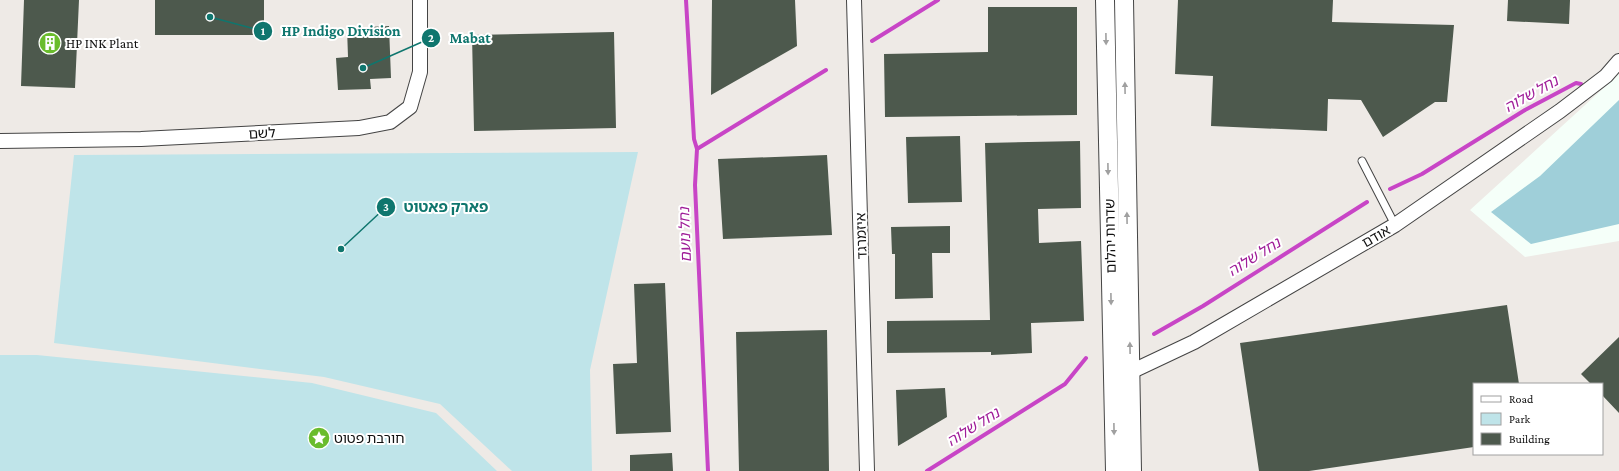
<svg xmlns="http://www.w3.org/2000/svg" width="1619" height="471" font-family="'Crimson Pro','Noto Sans Hebrew',serif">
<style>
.industrial{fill:#eeeae6;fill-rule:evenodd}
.green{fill:#bfe4e9}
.forest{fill:#9fcfd9}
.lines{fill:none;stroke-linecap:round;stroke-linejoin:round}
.stream{stroke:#c845c6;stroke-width:4}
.building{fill:#4d594d}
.service-casing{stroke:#444;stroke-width:9}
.minor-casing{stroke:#444;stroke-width:16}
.tertiary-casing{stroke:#444;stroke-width:20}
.service{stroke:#fff;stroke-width:7}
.minor{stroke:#fff;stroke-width:14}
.tertiary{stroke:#fff;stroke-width:18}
.oneway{fill:#a0a0a0}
.labels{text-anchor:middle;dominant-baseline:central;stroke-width:4;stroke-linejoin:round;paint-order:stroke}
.poi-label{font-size:14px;fill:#111;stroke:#fff;text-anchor:start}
.street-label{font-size:14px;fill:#111;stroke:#fff}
.water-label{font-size:15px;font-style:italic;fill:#9f1d98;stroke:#fff}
.leader{fill:none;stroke:#0f766e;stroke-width:1.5}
.callout-dot{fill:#0f766e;stroke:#fff;stroke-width:1.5}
.mark-label{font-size:12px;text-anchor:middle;font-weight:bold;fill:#fff}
.callout-label{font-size:15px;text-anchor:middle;font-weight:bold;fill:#0f766e;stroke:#fff;stroke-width:4;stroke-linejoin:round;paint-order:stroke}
</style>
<rect width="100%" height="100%" fill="#f5fff9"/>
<path class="industrial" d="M0 0H1619V74L1470 210 1525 257 1619 241V471H0ZM1474 384H1602V454H1474Z"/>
<path class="green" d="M638 152 590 370 592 471H512L440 404 324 377 54 343 74 155Z
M0 355H37L312 383 436 413 497 471H0Z"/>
<path class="forest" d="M1619 100V224L1531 244 1491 212 1540 176Z"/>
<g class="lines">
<path class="stream" d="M686 0 694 139 697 149
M872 41 938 0
M1390 189 1422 174 1525 110 1576 83 1581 84
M1154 334 1203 306 1367 202
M708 471 695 185 697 149 826 70
M927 471 1065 384 1086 358"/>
</g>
<path class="building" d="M24 0H79L75 88 21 86Z
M155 0H264V35H155Z
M712 0H795L797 46 711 95Z
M1178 0H1333L1332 22 1454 25 1447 102H1435L1383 137 1361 100 1328 99 1327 131 1211 126 1213 76 1175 74Z
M1508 0H1570L1569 24 1507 21Z
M988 7H1077V115L885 117 884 54 988 52Z
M389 26 391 78 370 79 371 89 338 90 336 58 348 57 347 28Z
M614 32 616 128 474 131 472 35Z
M960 136 962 202 908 203 906 137Z
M1080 141 1081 208 1038 209 1039 243 1081 241 1084 321 1031 323 1032 353 991 355V352L887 353V321L990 320 985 143Z
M827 155 832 235 723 239 718 159Z
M950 226V253H932L933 298 895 299V254H892L891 227Z
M665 283 671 432 616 434 613 364 637 363 634 284Z
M1507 305 1519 384H1474V447L1309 471H1259L1240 343Z
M827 330 829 471H739L736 332Z
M1619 337V413L1602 395V384H1591L1581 374Z
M945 388 947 417 898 446 896 390Z
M672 453 673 471H630V455Z"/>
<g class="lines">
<g class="service-casing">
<path id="service" d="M1362 161 1395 225"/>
</g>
<g class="minor-casing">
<path id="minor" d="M854 0 867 471
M0 141 141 139 359 128 390 122 410 107 420 72V0
M1122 376 1194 342 1395 225 1560 111 1606 76 1619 61"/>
</g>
<g class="tertiary-casing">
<path id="tertiary" d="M1105 0 1115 471
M1124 0 1132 471"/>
</g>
<use href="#service" class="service"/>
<use href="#minor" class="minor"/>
<use href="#tertiary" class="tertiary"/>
</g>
<defs><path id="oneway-solid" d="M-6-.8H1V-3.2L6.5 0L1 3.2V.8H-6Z"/></defs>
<g class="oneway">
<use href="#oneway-solid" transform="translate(1106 39) rotate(89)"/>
<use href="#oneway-solid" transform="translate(1125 88) rotate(-91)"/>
<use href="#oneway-solid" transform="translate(1108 169) rotate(89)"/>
<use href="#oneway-solid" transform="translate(1127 218) rotate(-91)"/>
<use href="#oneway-solid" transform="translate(1111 299) rotate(89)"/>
<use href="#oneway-solid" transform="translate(1130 348) rotate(-91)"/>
<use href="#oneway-solid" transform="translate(1114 429) rotate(89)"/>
</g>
<defs>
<g id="building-disc" transform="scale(1.15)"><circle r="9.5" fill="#6abc2d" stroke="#fff"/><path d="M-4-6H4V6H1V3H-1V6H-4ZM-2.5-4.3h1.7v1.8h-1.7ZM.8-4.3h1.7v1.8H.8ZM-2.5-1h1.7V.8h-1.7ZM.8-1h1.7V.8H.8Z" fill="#fff"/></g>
<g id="sight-disc" transform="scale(1.15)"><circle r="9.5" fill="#6abc2d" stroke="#fff"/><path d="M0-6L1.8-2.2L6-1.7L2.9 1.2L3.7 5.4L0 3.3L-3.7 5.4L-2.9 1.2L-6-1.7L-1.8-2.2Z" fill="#fff"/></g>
</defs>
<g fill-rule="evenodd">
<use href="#building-disc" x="50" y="43"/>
<use href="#sight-disc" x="319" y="438"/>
</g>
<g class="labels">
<g class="poi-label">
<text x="66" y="43">HP INK Plant</text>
<text x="334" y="438">חורבת פטוט</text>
</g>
<g class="street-label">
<text transform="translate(262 133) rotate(-3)">לשם</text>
<text transform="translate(861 236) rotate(-92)">איזמרגד</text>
<text transform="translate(1110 236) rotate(-91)">שדרות יהלום</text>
<text transform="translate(1376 236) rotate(-30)">אודם</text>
</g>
<g class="water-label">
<text transform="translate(1531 94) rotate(-29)">נחל שלוה</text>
<text transform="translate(685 235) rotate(-92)">נחל נועם</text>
<text transform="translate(1254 257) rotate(-32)">נחל שלוה</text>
<text transform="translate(973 427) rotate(-32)">נחל שלוה</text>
</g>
</g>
<path class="leader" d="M210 17L263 31M363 68L431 38M341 249L386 207"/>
<g class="callout-dot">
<circle cx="210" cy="17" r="4"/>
<circle cx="363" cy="68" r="4"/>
<circle cx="341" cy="249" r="4"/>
<circle cx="263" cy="31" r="10"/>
<circle cx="431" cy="38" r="10"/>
<circle cx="386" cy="207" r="10"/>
</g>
<g class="mark-label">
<text x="263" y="35">1</text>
<text x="431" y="42">2</text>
<text x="386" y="211">3</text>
</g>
<g class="callout-label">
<text x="341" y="36">HP Indigo Division</text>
<text x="470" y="43">Mabat</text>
<text x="446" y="212">פארק פאטוט</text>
</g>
<rect x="1473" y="383" width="130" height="72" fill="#ffffff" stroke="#a0a0a0"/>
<rect x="1481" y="396" width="20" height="6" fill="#ffffff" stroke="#a0a0a0"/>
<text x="1509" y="403" font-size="12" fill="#111111">Road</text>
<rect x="1481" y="413" width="20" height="12" fill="#bfe4e9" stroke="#a0a0a0"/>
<text x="1509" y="423" font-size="12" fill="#111111">Park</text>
<rect x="1481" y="433" width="20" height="12" fill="#4d594d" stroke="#a0a0a0"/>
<text x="1509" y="443" font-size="12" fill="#111111">Building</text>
</svg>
